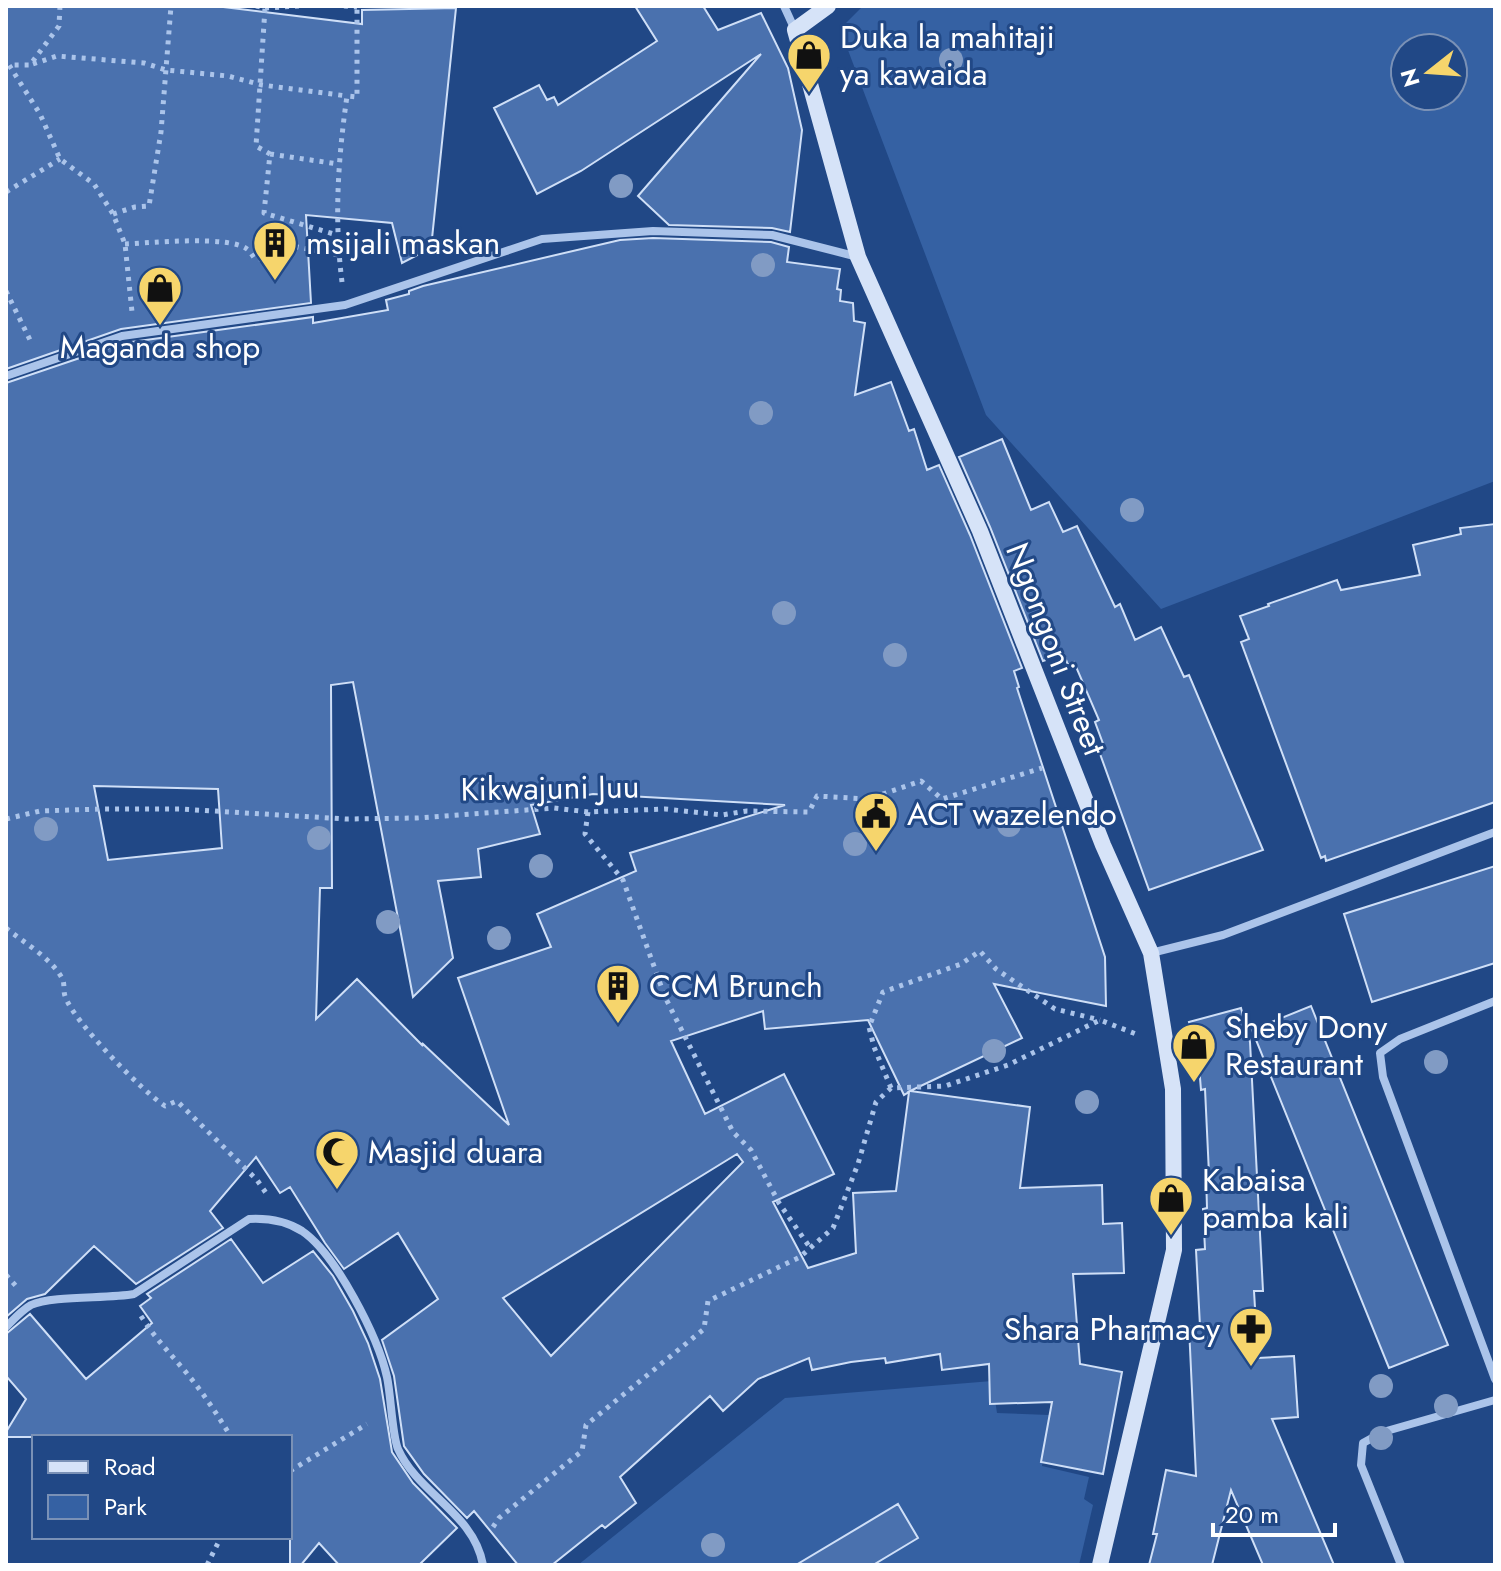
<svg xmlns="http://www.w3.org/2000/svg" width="1501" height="1571" font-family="Jost,sans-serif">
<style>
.green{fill:#3561a3;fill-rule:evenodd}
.building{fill:#4a71ae;stroke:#cfdff7;stroke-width:2;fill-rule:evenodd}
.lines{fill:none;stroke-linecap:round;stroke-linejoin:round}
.path{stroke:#abc4ea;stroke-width:5;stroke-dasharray:4 6;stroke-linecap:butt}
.street{stroke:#abc4ea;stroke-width:8}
.secondary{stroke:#d6e3f8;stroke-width:16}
.tree{fill:#819bc4}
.labels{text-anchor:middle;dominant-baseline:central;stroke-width:6;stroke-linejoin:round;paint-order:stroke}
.poi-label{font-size:32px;fill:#fff;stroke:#214886;text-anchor:start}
.street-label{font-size:32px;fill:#fff;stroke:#214886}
</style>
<rect width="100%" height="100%" fill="#214886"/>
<path class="green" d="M863 6H1495V481L1161 609 986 415 840 29ZM1405 48H1453V96H1405Z
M992 1381 997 1413 1049 1415 1042 1466 1089 1477 1084 1499 1093 1505 1079 1565H578L785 1398Z"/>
<path class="building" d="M6 6H215L362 24V10L456 8 431 248 402 263 392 223 306 215 311 303 121 329 6 369Z
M635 6H703L718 30 761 13 788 68 802 130 790 232 772 228 669 225 638 196 761 54 581 171 537 194 494 108 539 85 547 100 554 97 558 105 657 41Z
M653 238 771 242 789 247 787 262 840 269 837 289 841 290 840 301 853 303 854 321 865 323 855 395 891 382 909 431 914 429 927 470 939 465 970 535 1022 668 1014 671 1019 687 1017 688 1105 957 1106 1006 994 984 1022 1038 910 1091 1030 1107 1020 1188 1102 1185 1103 1224 1122 1223 1124 1273 1073 1274 1080 1364 1122 1372 1103 1474 1041 1462 1052 1402 990 1404 989 1364 942 1370 940 1354 886 1363 885 1358 851 1362 812 1370 809 1358 758 1379 723 1411 710 1396 620 1477 636 1503 605 1528 602 1525 552 1565H518L474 1511 467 1518 424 1474 404 1446 394 1376 382 1340 438 1299 398 1233 344 1269 325 1243 290 1187 280 1193 256 1157 210 1211 223 1228 136 1284 94 1246 45 1294 27 1299 6 1317V383L124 343 313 317V323L388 310 386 300 409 294V291L423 286 620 240ZM353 682 413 997 453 958 438 881 481 877 478 849 540 834 531 805 593 794 785 805 630 853 636 871 537 914 551 947 458 978 509 1125 422 1043 423 1046 357 979 316 1019 320 888H332L331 685ZM94 786 218 789 222 848 108 860ZM763 1011 765 1029 868 1020 904 1095 909 1092 896 1191 853 1193 856 1253 808 1268 773 1202 834 1174 784 1074 705 1114 671 1041ZM737 1154 743 1162 551 1356 503 1298Z
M1002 439 1031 510 1049 502 1063 532 1077 526 1115 607 1120 604 1135 640 1161 627 1184 677 1189 675 1263 850 1149 890 1099 751 1105 749 1095 722 1099 720 1074 662 1068 665 1064 654 1043 661 990 527 959 457Z
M1495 524V802L1326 861 1325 856 1321 858 1241 642 1249 639 1240 616 1269 606 1268 604 1337 580 1341 590 1420 575 1413 545 1461 534 1460 528Z
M1495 866V963L1372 1002 1344 914Z
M1311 1006 1448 1345 1389 1368 1252 1030Z
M1241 1008 1250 1042 1263 1291H1254L1258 1358 1294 1356 1298 1417 1272 1419 1334 1565H1263L1231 1490 1212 1565H1149L1157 1534H1153L1166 1470 1196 1476 1189 1327 1200 1326 1196 1250 1205 1249 1203 1209 1207 1208 1206 1174H1209L1205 1089 1201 1090 1198 1053 1189 1022Z
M231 1239 263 1283 313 1251 333 1276 353 1311 368 1343 380 1379 392 1452 413 1483 457 1528 419 1565H339L319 1543 301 1565H290V1437H6V1432L26 1399 6 1376V1334L30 1314 86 1379 152 1323 140 1306 151 1298 147 1294Z
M898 1504 918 1538 873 1565H796Z"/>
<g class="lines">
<path class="path" d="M60 6 59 26 30 65H9L40 114 60 159 94 184 113 214 125 244 132 312
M256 6 265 8 256 146 270 154 264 213 337 235
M344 6 357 7
M265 8 299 6
M33 64 57 56 144 63 166 70 228 76 262 85 347 96
M270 154 338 164
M6 192 60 159
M113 214 135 207 149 206 161 132 171 6
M125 244C150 243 229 235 247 249 250 251 252 255 255 259L288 258 287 245 339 255
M342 282C334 219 338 159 347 96L357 97V6
M6 291 32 344
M588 812 585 834 623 880 665 997 733 1132 751 1150 779 1203 811 1249
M6 819 40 811 101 809H180L346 819 417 818 554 808 588 812 665 809 722 815 747 811 809 812 817 796 868 799 921 781 942 799 1042 768
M6 928C23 942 51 958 62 978 65 983 63 990 65 996 73 1021 143 1092 165 1106L177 1101 257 1180 266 1193
M891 1088 874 1047 869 1027 883 992 961 964 980 951 996 969 1055 1009 1100 1020
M6 1275 16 1286
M141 1316C154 1337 169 1352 184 1370 202 1391 217 1414 231 1437
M290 1471 367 1424
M493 1527 499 1518 582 1451 586 1425 704 1329 708 1301 800 1257 833 1228 858 1164 876 1102 891 1088 945 1086 1008 1065 1100 1020 1136 1034
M207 1565 221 1537"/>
<path class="street" d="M784 6 795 30
M6 376 122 336 345 305 542 239 653 231 772 235 858 257
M1151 953 1223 935 1495 832
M1495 1001 1400 1039 1380 1053 1383 1077 1495 1379
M6 1327C13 1320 22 1310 31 1305 52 1295 108 1299 134 1294L249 1219C267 1218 286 1221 302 1231 336 1254 378 1337 387 1377 391 1395 392 1435 398 1449 418 1494 474 1513 483 1565
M1401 1565 1361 1465 1363 1443 1383 1432 1495 1400"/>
<path class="secondary" d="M828 6 795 30 858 257 980 531 1103 845 1151 953 1173 1089 1174 1250 1100 1565"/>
</g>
<g class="tree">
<circle cx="951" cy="60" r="12"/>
<circle cx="621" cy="186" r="12"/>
<circle cx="763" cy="265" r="12"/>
<circle cx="761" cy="413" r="12"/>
<circle cx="1132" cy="510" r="12"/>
<circle cx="784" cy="613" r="12"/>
<circle cx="895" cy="655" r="12"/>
<circle cx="1009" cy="825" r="12"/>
<circle cx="46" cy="829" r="12"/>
<circle cx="319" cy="838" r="12"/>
<circle cx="855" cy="844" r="12"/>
<circle cx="541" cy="866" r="12"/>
<circle cx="388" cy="922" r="12"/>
<circle cx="499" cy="938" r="12"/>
<circle cx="994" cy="1051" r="12"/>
<circle cx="1436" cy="1062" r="12"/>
<circle cx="1087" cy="1102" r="12"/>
<circle cx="1381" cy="1386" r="12"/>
<circle cx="1446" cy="1406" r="12"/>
<circle cx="1381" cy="1438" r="12"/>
<circle cx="713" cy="1545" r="12"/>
</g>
<defs>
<g id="shop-pin" transform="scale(2.3)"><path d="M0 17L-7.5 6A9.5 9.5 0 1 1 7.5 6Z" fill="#f6d56c" stroke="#214886"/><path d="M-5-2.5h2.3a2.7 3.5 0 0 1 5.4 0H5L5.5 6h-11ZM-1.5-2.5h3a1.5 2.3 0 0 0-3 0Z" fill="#111"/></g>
<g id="building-pin" transform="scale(2.3)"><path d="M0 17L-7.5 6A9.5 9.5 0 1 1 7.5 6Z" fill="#f6d56c" stroke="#214886"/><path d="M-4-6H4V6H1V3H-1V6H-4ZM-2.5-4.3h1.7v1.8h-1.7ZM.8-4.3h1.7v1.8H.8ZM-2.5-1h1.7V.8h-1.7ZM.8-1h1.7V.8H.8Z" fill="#111"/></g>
<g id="civic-pin" transform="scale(2.3)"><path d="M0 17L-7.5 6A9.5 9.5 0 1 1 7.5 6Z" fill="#f6d56c" stroke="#214886"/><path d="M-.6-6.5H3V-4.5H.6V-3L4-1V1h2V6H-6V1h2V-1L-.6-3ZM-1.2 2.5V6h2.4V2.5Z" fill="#111"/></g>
<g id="mosque-pin" transform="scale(2.3)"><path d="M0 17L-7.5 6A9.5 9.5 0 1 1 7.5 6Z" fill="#f6d56c" stroke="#214886"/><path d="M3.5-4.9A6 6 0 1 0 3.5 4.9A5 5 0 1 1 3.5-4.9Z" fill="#111"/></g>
<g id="pharmacy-pin" transform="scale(2.3)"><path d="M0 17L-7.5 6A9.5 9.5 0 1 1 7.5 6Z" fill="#f6d56c" stroke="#214886"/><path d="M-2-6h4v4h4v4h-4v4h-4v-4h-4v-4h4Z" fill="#111"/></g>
</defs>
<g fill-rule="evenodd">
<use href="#shop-pin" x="809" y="55"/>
<use href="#building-pin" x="275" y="243"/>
<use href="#shop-pin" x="160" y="288"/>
<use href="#civic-pin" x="876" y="814"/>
<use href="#building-pin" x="618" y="986"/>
<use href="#shop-pin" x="1194" y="1045"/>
<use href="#mosque-pin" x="337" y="1152"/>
<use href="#shop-pin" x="1171" y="1198"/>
<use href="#pharmacy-pin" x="1251" y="1329"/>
</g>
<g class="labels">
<g class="poi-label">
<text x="840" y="37">Duka la mahitaji<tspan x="840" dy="37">ya kawaida</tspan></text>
<text x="306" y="243">msijali maskan</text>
<text x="160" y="347" text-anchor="middle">Maganda shop</text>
<text x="907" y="814">ACT wazelendo</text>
<text x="649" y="986">CCM Brunch</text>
<text x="1225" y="1027">Sheby Dony<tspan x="1225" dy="37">Restaurant</tspan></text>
<text x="368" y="1152">Masjid duara</text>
<text x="1202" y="1180">Kabaisa<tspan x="1202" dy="37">pamba kali</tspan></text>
<text x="1220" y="1329" text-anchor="end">Shara Pharmacy</text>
</g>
<g class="street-label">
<text transform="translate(1056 649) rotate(69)">Ngongoni Street</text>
<text transform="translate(550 788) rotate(-1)">Kikwajuni Juu</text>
</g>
</g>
<rect width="1501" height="1571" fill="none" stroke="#ffffff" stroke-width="16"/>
<rect x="32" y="1435" width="260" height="104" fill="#214886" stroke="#7a91b6" stroke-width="2"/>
<rect x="48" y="1461" width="40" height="12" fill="#d6e3f8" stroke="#7a91b6" stroke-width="2"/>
<text x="104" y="1475" font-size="24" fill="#ffffff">Road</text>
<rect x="48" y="1495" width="40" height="24" fill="#3561a3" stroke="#7a91b6" stroke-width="2"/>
<text x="104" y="1515" font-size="24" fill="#ffffff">Park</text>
<g transform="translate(1429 72) rotate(253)"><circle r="38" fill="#214886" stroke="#7a91b6" stroke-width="2"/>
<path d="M0-6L14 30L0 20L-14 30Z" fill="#f6d56c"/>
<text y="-12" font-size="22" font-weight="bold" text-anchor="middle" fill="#ffffff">N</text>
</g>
<path d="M1213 1523v12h122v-12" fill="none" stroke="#ffffff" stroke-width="4"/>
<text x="1225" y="1523" font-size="24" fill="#ffffff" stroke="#214886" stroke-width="6" paint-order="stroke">20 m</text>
</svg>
